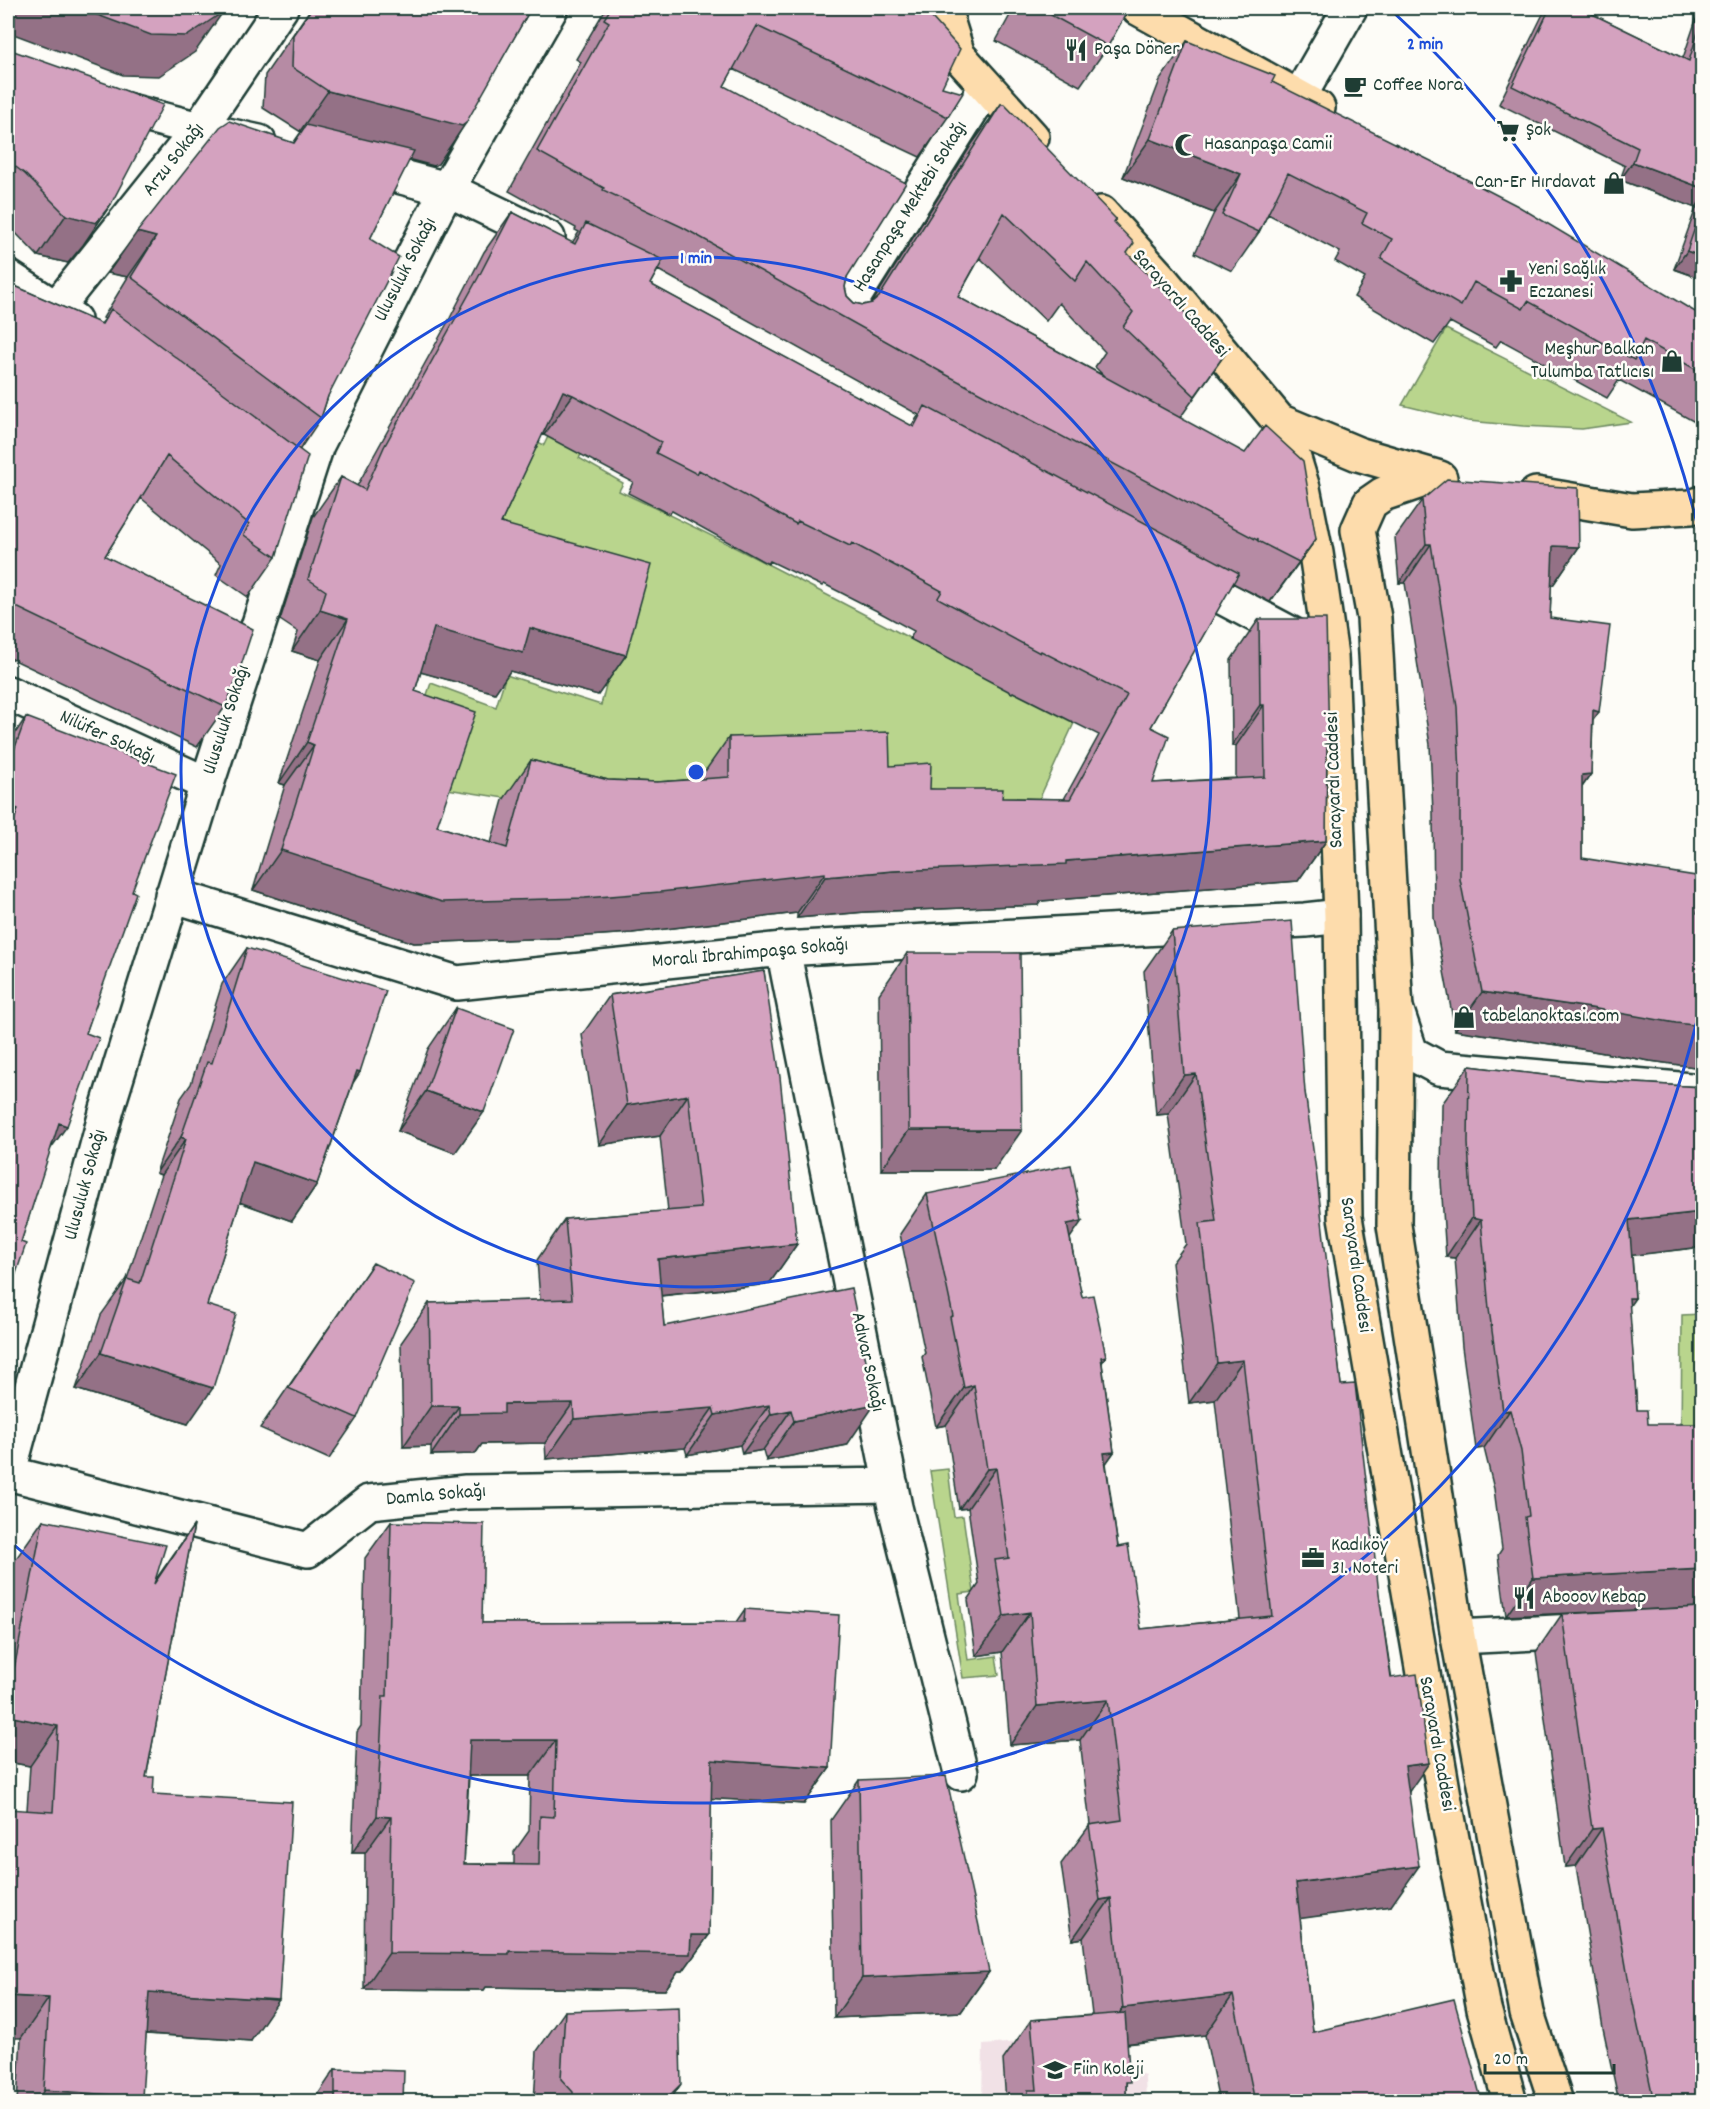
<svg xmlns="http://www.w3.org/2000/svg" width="1710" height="2109" font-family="Dekko,sans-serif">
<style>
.built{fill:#f1e1e6}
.green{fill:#b9d58d;stroke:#6c8960;stroke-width:1.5}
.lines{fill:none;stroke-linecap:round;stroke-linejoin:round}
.street-casing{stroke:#1f3d34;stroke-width:38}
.primary-casing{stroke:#1f3d34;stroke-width:38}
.street{stroke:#fdfcf7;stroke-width:33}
.primary{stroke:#fddcac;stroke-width:33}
.wall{fill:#b68ba4;stroke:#1f3d34;stroke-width:1.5;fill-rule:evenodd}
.shaded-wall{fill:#947186;stroke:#1f3d34;stroke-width:1.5}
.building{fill:#d4a2bf;stroke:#1f3d34;stroke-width:1.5;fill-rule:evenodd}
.ring{fill:none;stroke:#1d4ed8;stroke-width:3}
.labels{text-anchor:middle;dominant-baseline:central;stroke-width:5;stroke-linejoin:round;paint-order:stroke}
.poi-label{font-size:20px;fill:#1f3d34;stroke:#fdfcf7;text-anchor:start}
.street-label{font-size:20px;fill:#1f3d34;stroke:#fdfcf7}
.centre{fill:#1d4ed8;stroke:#fdfcf7;stroke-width:3}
.ring-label{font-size:18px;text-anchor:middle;font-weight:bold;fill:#1d4ed8;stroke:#fdfcf7;stroke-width:5;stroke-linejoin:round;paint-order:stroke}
</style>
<rect width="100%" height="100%" fill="#fdfcf7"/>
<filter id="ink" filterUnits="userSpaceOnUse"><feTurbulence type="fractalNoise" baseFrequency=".0167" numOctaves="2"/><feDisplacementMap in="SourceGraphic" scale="12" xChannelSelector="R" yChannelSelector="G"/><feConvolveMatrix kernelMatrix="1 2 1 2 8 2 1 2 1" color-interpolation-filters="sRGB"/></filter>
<g filter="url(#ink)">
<path class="built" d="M1089 2036 1109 2065 1145 2075 1146 2101 982 2102 983 2045Z"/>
<path class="green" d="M1446 329 1631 422 1582 429 1523 426 1468 421 1402 405Z
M577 375 617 395 579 458 623 483 619 491C773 563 922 647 1074 723L1021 839 861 759 696 770 689 811 580 810 441 788 413 736 431 683 496 707 506 675 601 705 627 602 484 550 536 441 544 445Z
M1702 1314V1441H1681L1682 1315Z
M948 1469 954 1517 963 1516 974 1592 959 1594 968 1660 996 1656 999 1675 963 1678 930 1471Z"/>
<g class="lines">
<g class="street-casing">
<path id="street" d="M1299 97 1350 8
M114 107 199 129 259 142
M356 165 447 189 548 238
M8 277 74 320
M57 307 199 129 281 8
M835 327 986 87
M1184 577 1303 640
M8 693 207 784
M172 895 457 983 783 949 1305 920 1341 916
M783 949 895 1507 961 1773
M1397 1011 1411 1053 1439 1068 1702 1091
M8 1473 308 1550 369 1502 466 1492 891 1485
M8 1475 107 1109 207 784 317 445 447 189 551 8
M1458 1637 1594 1630"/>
</g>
<g class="primary-casing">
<path id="primary" d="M948 8V23L958 55 1032 137
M1138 8 1318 108
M1101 213 1159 277 1279 421 1291 449 1303 488 1316 553 1331 656 1341 916 1345 1217 1444 1796 1484 2009 1510 2102
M1279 421 1358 454 1440 478
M1433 477 1383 494 1370 503 1358 530 1374 618 1396 1010 1394 1225 1458 1637 1527 2013 1556 2102
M1536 494 1632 510 1691 507 1702 503"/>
</g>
<use href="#street" class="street"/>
<use href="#primary" class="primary"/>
</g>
<path class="wall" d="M311 8H531L438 164 434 166 409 160 370 239 328 396 321 418 300 449 276 557 248 597 216 575 221 564 141 498 105 556 225 707 197 747 8 657V283L101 324 105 319 103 318 128 277 108 273 294 142 301 132 263 108 265 75Z
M606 8H923L942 87 948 117 920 157 733 69 724 86 847 277 845 287 847 296 854 303 863 305 872 303 972 144 1001 104 1114 222 1127 253 1225 354 1180 418 1316 539 1270 602 1233 583 1151 727 1153 783 1236 778V746L1232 745 1231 660 1259 619 1329 743 1327 747 1326 841 1298 881 1041 901 1038 905 865 912 797 918V913L632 933 556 938 414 943 253 890 285 785 279 783 320 660 292 651 298 632 280 620 313 517 341 477 357 486 450 318 484 252 512 212 572 243 579 232 575 230 576 228 509 191 581 62 576 59ZM980 258 1046 321 1059 303 1105 352 1095 367 1104 376 958 297ZM658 270 919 415 911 426 650 284ZM542 434 633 482 628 493 669 514 672 511 768 564 770 561 822 586 824 584 877 611 914 631 910 639 1012 693 1013 692 1099 735 1064 799 1002 798 930 789 890 766 729 737 701 777V779L657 782 608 780 531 760 503 800 491 843 437 826 415 691 421 672 495 693 510 671 598 695 626 655 501 523Z
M1014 8H1129L1108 46 1080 86 996 41Z
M1547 8H1580L1683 58 1700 8H1702V279L1674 269 1696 208 1620 180 1625 166 1499 104 1543 14Z
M1187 41 1272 82 1702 316V426L1619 380 1607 398 1501 340 1496 347 1450 322 1434 344 1354 297 1365 278 1335 261 1340 252 1268 214 1259 232 1232 271 1195 253 1214 213 1123 177 1160 80Z
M8 49 111 204 83 245 68 263 38 256 8 225Z
M1422 500 1579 547 1553 585H1551L1550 618 1593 721 1591 774 1582 787V858L1697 913 1702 914V1068L1650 1061 1564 1046 1455 1030 1434 918 1433 813 1430 745 1405 583H1399L1395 538Z
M26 717 132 891 86 1033 21 1242 8 1297V744Z
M1172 931 1305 1092 1341 1385 1380 1602 1409 1792 1391 1906 1300 1918 1313 2032 1482 2102H1219L1205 2035 1127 2044 1126 2102H1006L1003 2060 1031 2020 1092 2015 1083 1938 1072 1940 1061 1864 1090 1825 1080 1740 1010 1745 1002 1652 976 1656 968 1600 979 1584 968 1508 959 1509 946 1425 936 1427 922 1357 925 1353 900 1234 927 1194 1070 1238 1082 1297 1106 1356 1102 1363 1114 1452 1106 1463 1118 1547 1141 1629 1240 1619 1215 1400 1189 1403 1172 1263 1186 1244 1168 1114 1156 1115 1144 971Z
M247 948 360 1072 353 1083 317 1184 292 1221 240 1202 207 1305 188 1424 76 1389 101 1315 127 1279 161 1175 156 1173 181 1098 191 1084 222 984Z
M907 953 994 1170H881L879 994Z
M764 971 797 1244 769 1284 661 1296 664 1326 847 1445 766 1461 763 1450 742 1454 740 1445 687 1455 685 1448 546 1459 545 1443 482 1444 475 1454 431 1455V1446L403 1447 401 1343 429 1303 540 1300 537 1260 565 1219 668 1211 660 1136 599 1145 582 1035 610 995Z
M456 1008 455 1153 398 1131 428 1049Z
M1469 1066 1585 1080 1702 1087V1247L1632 1255 1635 1298 1629 1306 1637 1410 1648 1424 1702 1607 1506 1616 1498 1555 1502 1549 1494 1489 1484 1448 1476 1449 1462 1347 1455 1258 1446 1257 1441 1181 1442 1104Z
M373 1263 357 1418 329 1459 260 1428Z
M43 1520 154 1582 194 1525 146 1777 251 2041 146 2034 139 2102H17L21 2038 27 1810 30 1766 8 1762V1596L15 1560Z
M391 1522 482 1623 736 1622 745 1609 830 1768 804 1804 711 1798 709 1935 683 1971H678L665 1990 486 1987 484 1990 364 1989 365 1853H352L357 1732 361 1726 365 1558ZM469 1776H530L529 1831 514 1852V1864H464Z
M1562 1614 1702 2102H1619L1603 2028 1576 1866 1565 1867 1536 1652Z
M859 1780 989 1972 961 2012 834 2018 831 1820Z
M565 2011 669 2102H534L537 2051Z
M335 2069 403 2102H313Z"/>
<path class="shaded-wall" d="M8 8H79L223 12 195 52 159 76 123 75 8 32Z
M328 91 466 123 438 164 434 166 300 131Z
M1150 139 1241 174 1214 213 1123 177Z
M1633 162 1702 188V198L1696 208 1620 180Z
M111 204 83 245 68 263 38 256 66 215Z
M137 232 156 237 128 277 108 273Z
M1687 251 1702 257V279L1674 269Z
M563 391 573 395 544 435 534 431Z
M1316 539 1287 579 1270 602 1299 562Z
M1426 544H1431L1405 583H1399Z
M1553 546 1579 547 1553 585H1526Z
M320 610 348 619 320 660 292 651Z
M434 628H530L626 655 598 695 510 671 495 693 406 668Z
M1260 705H1264L1236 746 1232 745Z
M1593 710 1599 712 1572 750Z
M307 742 314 745 285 785 279 783Z
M1591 774 1565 812 1582 775Z
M8 805 18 809 8 825Z
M1326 841 1298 881 1041 901 1038 905 865 912 797 918 825 877 893 871 1066 861Z
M281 850 825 873 797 913 632 933 556 938 414 943 253 890Z
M1482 992 1591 1008 1702 1026V1068L1650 1061 1564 1046 1455 1030Z
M357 1071 360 1072 335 1108Z
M1196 1074 1168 1114 1156 1115 1184 1075Z
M426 1091 484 1112 455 1153 398 1131Z
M688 1095 660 1136 599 1145 627 1105Z
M59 1123 67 1126 38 1166Z
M909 1130H1022L994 1170H881Z
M181 1137 186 1139 161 1175 156 1173Z
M253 1162 317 1184 292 1221 228 1198Z
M1702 1212V1247L1602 1259 1629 1220Z
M1472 1218 1481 1220 1455 1258 1446 1257Z
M1082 1221 1054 1261 1067 1224Z
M797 1244 769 1284 630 1299 658 1259Z
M1629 1298H1635L1609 1336Z
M101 1353 213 1388 188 1424 76 1389Z
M1106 1356 1079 1396 1101 1357Z
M1243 1360 1215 1400 1189 1403 1217 1363Z
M974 1385 946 1425 936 1427 964 1388Z
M573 1403 545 1443 482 1444 475 1454 431 1455 459 1414 504 1404Z
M875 1404 847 1445 766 1461 794 1421Z
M769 1405 740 1445 687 1455 715 1415Z
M431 1406H459L431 1446 403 1447Z
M713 1408 685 1448 546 1459 574 1419Z
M791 1410 763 1450 742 1454 771 1414Z
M1510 1410 1484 1448 1476 1449 1503 1411Z
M1114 1452 1086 1492 1104 1453Z
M996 1468 968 1508 959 1509 987 1469Z
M1702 1569V1607L1506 1616 1533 1578Z
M1030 1612 1002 1652 976 1656 1004 1616Z
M1108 1700 1080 1740 1010 1745 1037 1706Z
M8 1716 58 1726 30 1766 8 1762Z
M1697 1723H1702V1763Z
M470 1740H556L530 1776H445Z
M712 1760 830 1768 804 1804 686 1797Z
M1429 1763 1401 1803 1405 1766Z
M377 1816 391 1817 365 1853H352Z
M1602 1828 1576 1866 1565 1867 1592 1829Z
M1419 1866 1391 1906 1268 1923 1296 1883Z
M1111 1898 1083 1938 1072 1940 1100 1900Z
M691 1935H709L683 1971H678L665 1990 486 1987 484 1990 364 1989 389 1953 509 1951Z
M989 1972 961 2012 834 2018 862 1978Z
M149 1992 279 2000 251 2041 121 2032Z
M1233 1995 1205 2035 1095 2047 1123 2008Z
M8 1996 49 1998 21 2038H8Z
M681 2084 669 2102H664L666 2099Z
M44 2090 142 2097 139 2102H36Z"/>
<path class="building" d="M79 8H226L223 12 187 36 151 35Z
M312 8H531L466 123 462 126 328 91 292 67 293 35Z
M611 8H923L960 49 942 87 963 93 948 117 757 26 724 86 906 183 847 277 845 287 847 296 854 303 863 305 872 303 879 297 1001 104H1004L1116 219 1114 222 1134 243 1127 253 1225 354 1195 396 1123 327 1133 312 1087 262 1075 281 1004 213 958 297 1245 453 1265 426 1303 461 1316 539 1299 562 1258 541V538L1257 540 943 373 682 227 603 190 604 188 537 151 609 22 604 19Z
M1038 8H1129L1108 46Z
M1550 8H1580L1689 61 1702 19V188L1633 162 1638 148 1512 86Z
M1187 41 1275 76 1272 82 1431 161 1518 206 1702 316V373L1644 340 1634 360 1528 301 1523 309 1474 282 1461 306 1381 259 1392 239 1362 223 1367 213 1288 173 1259 232 1222 215 1241 174 1150 139Z
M8 49 116 87 163 105 111 204 96 223 66 215 25 174 8 161Z
M229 121 294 143 306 125 414 151 370 239 399 257 328 396 321 418 131 277 156 237 137 232 220 127Z
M1702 207V257L1687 251Z
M512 212 575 244 586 223 663 260 650 284 914 427 925 406 1239 573 1151 727 1169 736 1153 783 1265 777 1264 705H1260L1259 619H1326L1329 743H1327L1326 841 1066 861V864L893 871 825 877V873L660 892 585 898 442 902 281 850 314 745 307 742 348 619 320 610 326 591 308 579 341 477 365 490 384 447 478 278ZM563 391 573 395 661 442 656 453 697 474 699 470 796 524 798 521 850 546 852 543 905 571 942 591 938 598 1040 653 1041 651 1127 695 1070 799 1002 798 1003 789H930L931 763 890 766 889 732 729 737V777L657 782 608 780 531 760 507 848 437 826 476 712 415 691 434 628 523 653 530 628 626 655 651 565 501 523Z
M8 283 102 324 111 309 308 456 276 557 244 535 249 524 167 456 105 556 253 629 236 681 225 707 8 603Z
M1447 479 1578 488 1579 547 1553 546 1550 618 1610 626 1599 712 1593 710 1591 774 1582 775V858L1702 877V884L1697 913 1702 914V1026L1676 1023 1591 1008 1482 992 1460 879V775L1457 707 1431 544H1426L1422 500Z
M26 717 176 774 132 891 136 893 86 1033 99 1038 67 1126 59 1123 21 1242 26 1244 8 1297V839L18 809 8 805V767Z
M1292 921 1305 1092 1317 1178 1341 1385 1355 1384 1380 1602 1391 1678 1417 1674 1429 1763 1405 1766 1419 1866 1296 1883 1313 2032 1454 1999 1482 2102H1255L1233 1995 1123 2008 1111 1898 1100 1900 1089 1825 1122 1820 1108 1700 1037 1706 1030 1612 1004 1616 995 1560 1009 1558 996 1468 987 1469 974 1385 964 1388 950 1317 953 1316 927 1194 1071 1165 1082 1221 1067 1224 1082 1297 1093 1295 1106 1356 1101 1357 1114 1452 1104 1453 1118 1547 1128 1545 1141 1629 1272 1616 1243 1360 1217 1363 1200 1223 1216 1221 1196 1074 1184 1075 1172 931Z
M247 948 386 991 360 1072 357 1071 317 1184 253 1162 207 1305 236 1314 213 1388 101 1353 127 1279 140 1283 186 1139 181 1137 207 1062 212 1063Z
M907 953H1020L1022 1130H909Z
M764 971 780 1077 797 1244 658 1259 664 1326 851 1288 875 1404 794 1421 791 1410 771 1414 769 1405 715 1415 713 1408 574 1419 573 1403 504 1404V1413L459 1414V1406H431L429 1303 572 1299 565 1219 701 1208 688 1095 627 1105 610 995Z
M456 1008 514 1029 484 1112 426 1091Z
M1469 1066 1585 1080 1702 1087V1212L1629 1220 1635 1298H1629L1637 1410H1647L1648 1424H1702V1569L1533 1578 1525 1517 1529 1516 1521 1451 1510 1410 1503 1411 1489 1309 1481 1220 1472 1218 1468 1143Z
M373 1263 415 1283 357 1418 288 1388Z
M43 1520 166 1545 154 1584 194 1525 146 1777H154L153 1794 292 1802 279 2000 149 1992 142 2097 44 2090 49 1998 8 1996V1809L53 1812 58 1726 8 1716V1700Z
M391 1522 484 1524 482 1623 744 1622 745 1609 839 1615 830 1768 712 1760 709 1935H691L690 1954 509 1951V1954L389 1953 391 1817 377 1816 383 1696H387ZM470 1740H556L554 1817 540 1816 539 1865 464 1864Z
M1702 1607V1723H1697L1702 1764V2102H1654L1630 1989 1602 1828 1592 1829 1562 1614Z
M946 1776 989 1972 862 1978 859 1780Z
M679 2007 681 2084 666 2099V2102H573V2092L561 2079 565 2011Z
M1125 2013 1130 2082H1126V2102H1028V2090H1037L1031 2020Z
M335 2069 404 2071 403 2102H335Z"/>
</g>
<g class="ring">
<circle cx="696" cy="772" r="515"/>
<path d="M1701 1004A1031 1031 0 0 1 13 1544M1393 12A1031 1031 0 0 1 1701 540"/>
</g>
<defs>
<g id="restaurant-bare" transform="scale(1.8)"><path d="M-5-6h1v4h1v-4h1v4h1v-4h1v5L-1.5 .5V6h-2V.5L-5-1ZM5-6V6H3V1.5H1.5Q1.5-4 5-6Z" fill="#1f3d34" stroke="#fdfcf7" stroke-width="2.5" paint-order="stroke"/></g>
<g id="cafe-bare" transform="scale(1.8)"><path d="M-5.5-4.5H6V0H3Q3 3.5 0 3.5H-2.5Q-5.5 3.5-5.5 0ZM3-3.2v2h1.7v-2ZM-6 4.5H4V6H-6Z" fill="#1f3d34" stroke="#fdfcf7" stroke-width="2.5" paint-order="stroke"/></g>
<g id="supermarket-bare" transform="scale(1.8)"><path d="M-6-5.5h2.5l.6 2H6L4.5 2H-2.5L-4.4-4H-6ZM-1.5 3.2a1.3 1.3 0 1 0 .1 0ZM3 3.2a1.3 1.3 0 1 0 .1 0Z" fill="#1f3d34" stroke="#fdfcf7" stroke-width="2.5" paint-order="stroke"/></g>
<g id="mosque-bare" transform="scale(1.8)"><path d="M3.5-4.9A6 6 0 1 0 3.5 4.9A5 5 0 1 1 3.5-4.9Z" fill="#1f3d34" stroke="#fdfcf7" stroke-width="2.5" paint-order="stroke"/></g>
<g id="shop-bare" transform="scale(1.8)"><path d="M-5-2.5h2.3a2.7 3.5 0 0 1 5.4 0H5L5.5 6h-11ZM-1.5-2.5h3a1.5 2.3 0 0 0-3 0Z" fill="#1f3d34" stroke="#fdfcf7" stroke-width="2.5" paint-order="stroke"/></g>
<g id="pharmacy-bare" transform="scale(1.8)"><path d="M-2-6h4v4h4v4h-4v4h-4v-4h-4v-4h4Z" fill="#1f3d34" stroke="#fdfcf7" stroke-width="2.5" paint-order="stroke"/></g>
<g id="office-bare" transform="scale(1.8)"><path d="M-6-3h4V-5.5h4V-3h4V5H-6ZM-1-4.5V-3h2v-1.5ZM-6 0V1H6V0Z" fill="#1f3d34" stroke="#fdfcf7" stroke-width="2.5" paint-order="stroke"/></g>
<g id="school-bare" transform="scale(1.8)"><path d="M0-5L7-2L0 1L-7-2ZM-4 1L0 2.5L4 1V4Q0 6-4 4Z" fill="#1f3d34" stroke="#fdfcf7" stroke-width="2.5" paint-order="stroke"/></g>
</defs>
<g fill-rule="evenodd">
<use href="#restaurant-bare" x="1076" y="50"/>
<use href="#cafe-bare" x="1355" y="86"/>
<use href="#supermarket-bare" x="1508" y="131"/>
<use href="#mosque-bare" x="1186" y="145"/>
<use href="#shop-bare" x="1614" y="183"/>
<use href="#pharmacy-bare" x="1511" y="281"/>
<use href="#shop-bare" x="1672" y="361"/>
<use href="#shop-bare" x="1464" y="1017"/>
<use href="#office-bare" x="1313" y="1558"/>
<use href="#restaurant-bare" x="1524" y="1598"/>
<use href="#school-bare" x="1055" y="2070"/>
</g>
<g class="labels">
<g class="poi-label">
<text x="1094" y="50">Paşa Döner</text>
<text x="1373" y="86">Coffee Nora</text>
<text x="1526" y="131">Şok</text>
<text x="1204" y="145">Hasanpaşa Camii</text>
<text x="1596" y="183" text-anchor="end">Can-Er Hırdavat</text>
<text x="1529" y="270">Yeni Sağlık<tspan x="1529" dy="23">Eczanesi</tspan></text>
<text x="1654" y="350" text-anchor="end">Meşhur Balkan<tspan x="1654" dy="23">Tulumba Tatlıcısı</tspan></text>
<text x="1482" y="1017">tabelanoktasi.com</text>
<text x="1331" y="1546">Kadıköy<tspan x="1331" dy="23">31. Noteri</tspan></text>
<text x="1542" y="1598">Abooov Kebap</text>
<text x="1073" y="2070">Fiin Koleji</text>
</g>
<g class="street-label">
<text transform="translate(174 160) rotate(-52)">Arzu Sokağı</text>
<text transform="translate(911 207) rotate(-58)">Hasanpaşa Mektebi Sokağı</text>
<text transform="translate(406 270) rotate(-63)">Ulusuluk Sokağı</text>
<text transform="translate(1180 304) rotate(49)">Sarayardı Caddesi</text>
<text transform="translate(227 720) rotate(-72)">Ulusuluk Sokağı</text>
<text transform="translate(107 738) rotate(25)">Nilüfer Sokağı</text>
<text transform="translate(1335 780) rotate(-92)">Sarayardı Caddesi</text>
<text transform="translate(750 954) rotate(-5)">Moralı İbrahimpaşa Sokağı</text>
<text transform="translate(86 1185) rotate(-75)">Ulusuluk Sokağı</text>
<text transform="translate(1355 1265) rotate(82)">Sarayardı Caddesi</text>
<text transform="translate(867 1362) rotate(78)">Adıvar Sokağı</text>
<text transform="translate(436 1496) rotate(-5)">Damla Sokağı</text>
<text transform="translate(1436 1744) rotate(80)">Sarayardı Caddesi</text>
</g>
</g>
<circle cx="696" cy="772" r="9" class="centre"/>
<g class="ring-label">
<text x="1425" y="49">2 min</text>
<text x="696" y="263">1 min</text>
</g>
<rect width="1710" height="2109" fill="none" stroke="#fdfcf7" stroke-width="30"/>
<rect x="15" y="15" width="1680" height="2079" fill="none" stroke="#1f3d34" stroke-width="2" filter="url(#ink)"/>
<path d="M1485 2064v9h129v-9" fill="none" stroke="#1f3d34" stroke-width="3"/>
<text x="1494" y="2064" font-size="18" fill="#1f3d34" stroke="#fdfcf7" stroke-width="4.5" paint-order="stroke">20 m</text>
</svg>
